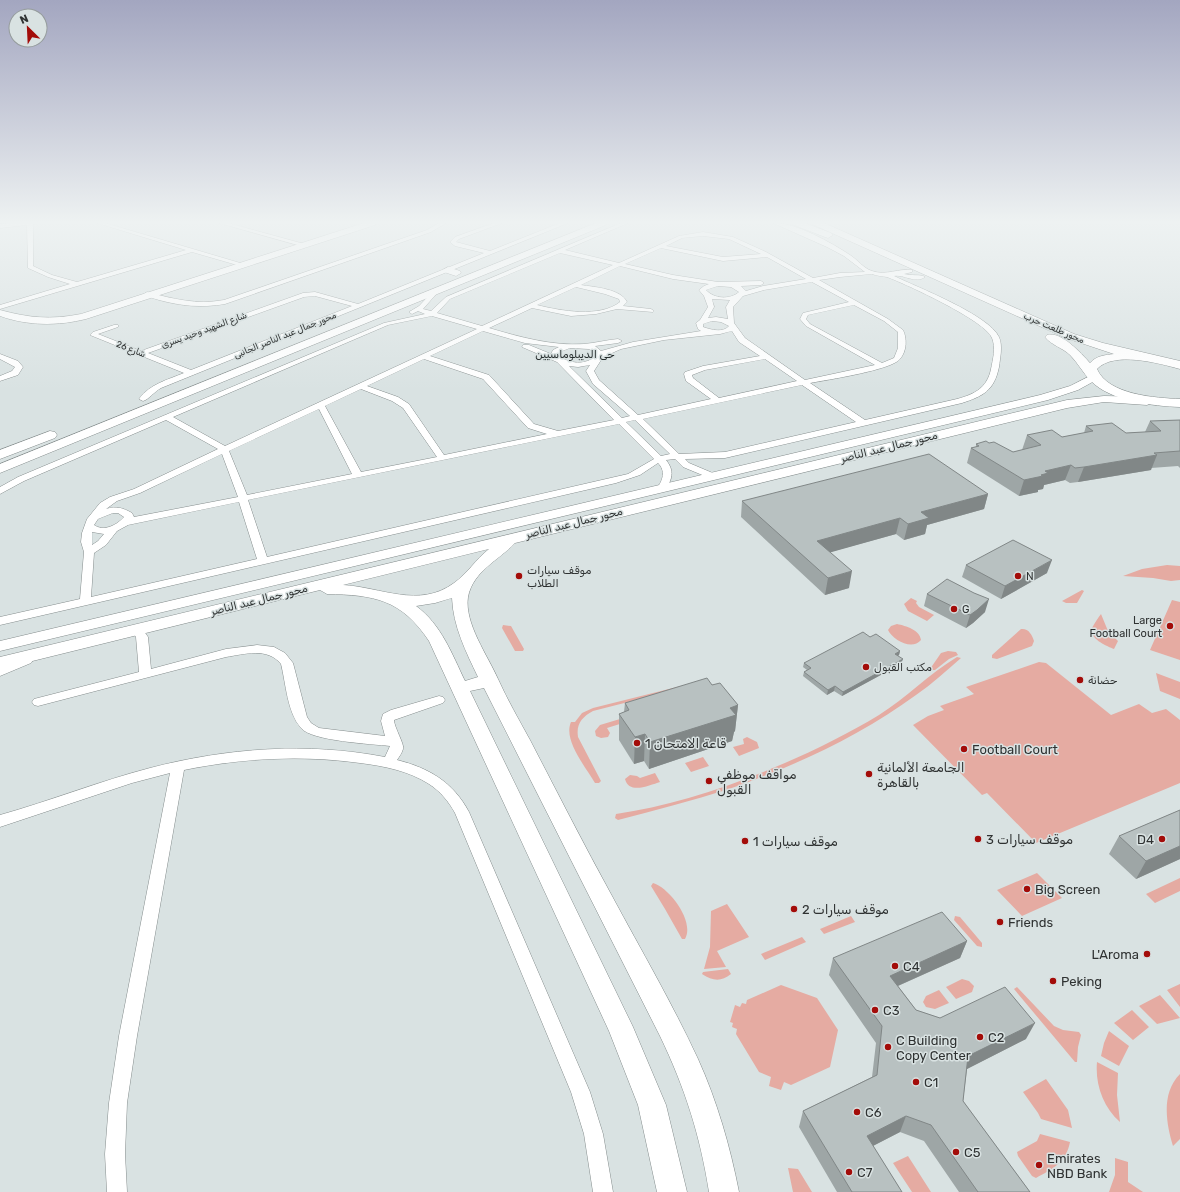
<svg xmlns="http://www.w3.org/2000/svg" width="1180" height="1192" font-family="Rubik,'Noto Sans Arabic',sans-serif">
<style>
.green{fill:#e5aba2}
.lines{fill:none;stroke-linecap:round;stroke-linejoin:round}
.street-casing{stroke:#858d8d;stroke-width:1}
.secondary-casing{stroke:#858d8d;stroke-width:1}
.primary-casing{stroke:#858d8d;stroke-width:1}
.street{fill:#fff;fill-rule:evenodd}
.secondary{fill:#fff;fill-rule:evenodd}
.primary{fill:#fff;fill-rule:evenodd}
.wall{fill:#9ea6a6}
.shaded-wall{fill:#818787}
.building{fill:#b8c1c1;stroke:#818787}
.poi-dot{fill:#a30c09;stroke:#d9e2e2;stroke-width:1.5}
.labels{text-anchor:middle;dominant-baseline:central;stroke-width:3;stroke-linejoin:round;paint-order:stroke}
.far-street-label{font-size:9px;fill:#2f3232;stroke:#d9e2e2}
.far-quarter-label{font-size:11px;fill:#282f2f;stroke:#d9e2e2}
.street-label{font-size:11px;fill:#2f3232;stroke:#d9e2e2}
.poi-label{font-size:11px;fill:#2f3232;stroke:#d9e2e2;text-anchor:start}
.near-poi-label{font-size:13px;fill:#2f3232;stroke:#d9e2e2;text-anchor:start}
</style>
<rect width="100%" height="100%" fill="#d9e2e2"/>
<path class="green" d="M1167 565 1180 566V580L1171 581 1153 578 1123 576 1142 569Z
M1082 590 1084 591 1077 603H1066L1062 601Z
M911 598 917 601 916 603 919 607 934 615 927 621 908 611 904 604Z
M1172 600 1180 602V660L1150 650Z
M1101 614 1108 631 1118 641 1114 649C1107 646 1089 639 1092 628 1094 624 1098 618 1101 614Z
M897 624C906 626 920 630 921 640 912 651 893 640 888 630L891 626Z
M503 625 511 626 524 649 523 651H515L502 628Z
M1021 629C1028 628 1032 634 1034 641L1032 646 997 659 992 658V655Z
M948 651 956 652 958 655 949 659 935 670H931L930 669 941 653Z
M957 657 961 658C946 671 932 684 916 695 860 736 795 766 729 789 692 801 655 810 618 820L615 818 616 814C701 802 806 759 879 715 906 698 929 674 957 657Z
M1039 662 1046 663 1111 715 1139 704 1152 713 1166 709 1180 720V783L1036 843 987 793 982 795 913 725 928 716 944 710 940 706 974 694 966 687Z
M1156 673 1180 682V699L1160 691Z
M681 686 683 688 593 711C582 717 576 724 578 737L601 781 599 783H595C585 766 563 740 571 722H575L582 713 593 708Z
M620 719 623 723 607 728 610 733 608 737 601 738 596 736 595 731 600 725Z
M747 737 757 742 759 748 739 756 733 747 744 744 743 739Z
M703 757 709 766 691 772 685 763Z
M655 773 660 782C650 785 629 795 625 779L630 775 637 776 640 778Z
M1037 873 1062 898 1022 916 997 890Z
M1180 878V891L1155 903 1146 894Z
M653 883C670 888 695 922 685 939H682L665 909 651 886Z
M727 904 749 937 717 951 726 967 704 969 710 947 711 911Z
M851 916 855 922 824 934 820 929Z
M955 916 960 917 982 943V947L977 946 954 920Z
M802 937 806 942 765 960 761 954Z
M728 969 731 974C721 982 713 981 702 974L703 972Z
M962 979 969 981 974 986 972 992 956 999 946 987Z
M1180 984V1007L1167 990Z
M781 985 817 998 838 1030 830 1067 791 1085 784 1082 781 1090 769 1086 771 1077 759 1072 736 1034 737 1029 732 1027 733 1023 730 1022 735 1005 740 1007 742 1003 746 1004 747 1000Z
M1017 987 1054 1026 1063 1030 1079 1032 1081 1035 1078 1047 1077 1062H1075L1014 989Z
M939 990 949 1003 935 1009 926 1007 923 1002 926 996Z
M1160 995 1180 1018 1157 1024 1139 1006Z
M1132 1010 1149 1027 1133 1040 1114 1023Z
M1109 1031 1129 1046 1119 1066 1101 1056 1104 1043Z
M1097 1062 1118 1073 1117 1095 1120 1122C1103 1107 1095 1084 1097 1062Z
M1180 1074V1139L1173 1146C1166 1123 1161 1093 1180 1074Z
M1046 1079 1068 1110 1072 1128 1041 1119 1038 1113 1023 1092Z
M1040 1134 1070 1142C1066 1163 1052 1169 1036 1178L1032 1176 1018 1156 1017 1152 1037 1141Z
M908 1156 931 1192H912L893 1163Z
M1115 1158 1128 1162V1182L1143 1192H1109L1115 1175Z
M788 1168 798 1169 812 1192H793Z"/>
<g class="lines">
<g class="street-casing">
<path id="street" d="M16 223H35L33 224V266L52 275 77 282 186 250 97 223H105L247 265 244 267 192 252 0 309V305L70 284 48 277 28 268 27 225 0 228V224Z
M219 223H228L308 245 305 247Z
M439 223H446L431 232 225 304C202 308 181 306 159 300 153 298 148 297 144 294L147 292C174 299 196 305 224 300L427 230Z
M494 223H502L459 239 456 242 490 251 560 223H568L161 388C155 391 148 400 143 401L139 399C150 384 167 380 184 373L90 335 93 332 114 325H118V327L98 334 141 351 303 293 315 292 358 304 484 253 455 246 450 242 455 237ZM315 296 352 306 191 370 148 353 304 297Z
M621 223H628L565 250 619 263 679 236 703 232 733 237 766 252 813 278 840 273 865 272 844 256 827 247 773 223C795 222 832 243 850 255 858 260 863 268 872 271 886 276 899 268 912 270V272L904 274C910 276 921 274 925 277 915 284 904 274 894 276 917 287 989 315 999 337 1003 346 1000 358 999 367 994 391 983 396 962 403L725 458 685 459 689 463 715 474 717 476 715 478 712 479 683 467 675 459 666 460C675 471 672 480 665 490L662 491 657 488C663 480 666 471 658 463L640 475 616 483 0 625V617L80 599 84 552 81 542 82 533 87 519 100 503 110 497 134 489 218 449 166 420 24 481 0 494V487L18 477 384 323 425 314 418 311 412 314 409 312 419 306 434 290 439 291 423 309 431 311 446 297ZM703 236 729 239 761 254 723 257 666 246 682 238ZM661 248 723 261 767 257 806 279 763 286 746 291 741 286 761 285 764 283 761 281 718 282 673 275 625 264ZM560 253 613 265 482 326 437 313 450 299ZM620 266 673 279 709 284 704 286 699 290 704 296 708 307 700 320 696 323 698 329 701 331 633 342 601 351 595 346 618 343 622 341 618 339C607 340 595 343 584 344 552 346 520 337 489 328L532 308 571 316 596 314 617 309 653 312 654 311 651 309 623 306 627 302C621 289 595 287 581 285ZM872 274C877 276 882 276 887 277 906 284 986 321 992 338 996 348 993 359 991 369 987 388 975 394 957 399L865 420 810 383C826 380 892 370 900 359 907 351 907 338 903 330L888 319 819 280 840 277ZM812 282 849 302 803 313 800 319 806 326 875 365 805 380 745 338 734 323 733 307 743 296 764 290ZM718 286 731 287 739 292C730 300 714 299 706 290ZM576 287 605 294 619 299 620 302C600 318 561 311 537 305ZM712 299 730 300 726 307 728 319 716 317 708 318 714 307ZM854 305 884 321 898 332V348L894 358 882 363 810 324 806 319 808 315ZM432 316 477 329 225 446 173 417 388 325ZM712 321 721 322 729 326C723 333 712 330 703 327V324ZM483 331 525 343 559 347 553 350 551 354 529 345H523L522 347 557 362 614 420 558 431 534 424 489 375 430 356ZM732 331 739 342 760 356 703 366 685 372 684 374 686 381 711 399 638 415 599 380 594 371 603 357 621 349 664 340 720 334ZM570 348 589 349 596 355C587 366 568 364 558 355L560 352ZM424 359 483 379 528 428 547 434 444 455 409 404 398 397 367 386ZM765 359 797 381 719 398 693 378 692 375 705 370ZM590 365 586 371 593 384 630 416 622 418 569 366 578 367ZM802 385 856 422 725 452 679 454 643 419ZM361 389 392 401 403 408 437 457 361 472 325 406ZM319 409 352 474 247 495 229 451ZM635 420 670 454 661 456 626 422ZM619 424 654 459 628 474 267 557 248 500ZM222 454 238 497 134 517 132 513C123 508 117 506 106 509L117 501 140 493ZM239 502 257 559 91 597 94 553 106 545 117 531 128 525ZM113 513H118L124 517C117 525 104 532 94 525L98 519ZM92 532 104 534 98 541 92 545Z
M0 354 18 361 23 367 18 375 0 381V376L12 371 15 367 0 359Z
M137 626 141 627 148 637 151 669 226 649 257 645 274 647 285 653 293 663 307 717 311 723 319 728 385 736 381 721 383 714 391 710 439 696 443 697 445 700 443 703 394 720C394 727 405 745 403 749 402 753 399 757 397 760 429 768 453 782 469 812L590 1092 603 1134 613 1192H593L584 1134 571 1092 455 813C449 802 440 791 429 784 409 771 384 766 360 763 301 755 243 758 184 770L137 1036 127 1103 125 1154 127 1192H107L105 1154 109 1103 119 1036 170 773 132 783 0 827V815C50 801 100 781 150 768 227 748 307 742 385 757L390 746C372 744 311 741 301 728 287 712 286 684 281 664 267 647 245 654 226 657L38 706 34 705 32 702 34 699 139 672 136 637 131 630 133 627Z
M27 656 31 657 33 660 31 663 0 676V667Z"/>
</g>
<g class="secondary-casing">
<path id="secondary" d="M364 223H376L375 225 86 319C58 326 28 326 0 316V310C30 318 50 320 81 314Z
M1094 374 1100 377 1098 379 1078 390 1048 400 0 651V641L1040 395 1070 386Z
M1104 396 1147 397 1151 399 1153 401 1151 403 1147 405 1104 402 1067 408 515 543C499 560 473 571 468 597 464 623 488 656 498 679 507 699 519 720 530 740 557 792 584 845 612 896 641 950 672 1003 698 1059 717 1101 730 1146 739 1192H709C700 1135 685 1088 660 1036L484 688 470 691 633 1027 666 1105 687 1192H657L638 1105 609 1031 429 641C401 599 374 595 327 594L320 590 0 669V657L1067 400ZM489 549C476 559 467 574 454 583 419 609 381 587 343 585ZM452 598C453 626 466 652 478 677L465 681C452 654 441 624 416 606L435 603Z"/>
</g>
<g class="primary-casing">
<path id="primary" d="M596 223H607L606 225 0 473V464Z
M793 223H805L831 233 833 235 828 238 825 237 794 225Z
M813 223H824L1074 334 1103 343 1180 361V369C1158 363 1114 351 1097 369 1108 395 1156 398 1180 399V407C1153 406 1110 401 1091 381 1083 373 1078 363 1070 355 1063 348 1051 345 1045 337L1047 335C1061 331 1081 353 1090 363 1096 356 1105 355 1114 354L1066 338 814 225Z
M448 267 460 271 461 273 456 276 444 272 443 270Z
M50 431 55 432 57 435 55 438 0 459V450Z"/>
</g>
<use href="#street" class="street"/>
<use href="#secondary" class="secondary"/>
<use href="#primary" class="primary"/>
</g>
<path class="wall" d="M1180 420V468L1178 466 1151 468V470L1078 482 1070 483 1065 480 1044 485 1043 489 1038 490V492L1019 496 967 463 971 448 976 447V444L989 443 1013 452 1022 450 1027 435 1062 437 1084 433 1086 426 1126 433 1145 432 1150 421Z
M988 494 984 509 927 525 925 534 904 540 896 534 830 552 849 588 825 595 741 517 742 501Z
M966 565 1047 573 1001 599 962 577Z
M927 594 985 612 973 623 966 628 924 606Z
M870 637 900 651 899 655 898 656 901 664 842 696 834 691 827 695 803 676 804 672 807 670 803 667 804 663Z
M712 685 738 705 735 731 734 732 732 741 649 769 644 761 634 764 619 740V714L624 712 625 703Z
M1180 810V859L1136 879 1109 854 1119 836Z
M967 941 960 958 898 986 916 1010 940 1018 1026 1039 967 1069 963 1101 1030 1192H959L924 1141 900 1132 873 1146 902 1192H837L799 1127 803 1111 872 1077 876 1043 829 975 833 958Z"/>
<path class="shaded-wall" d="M1157 455 1151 470 1078 482 1084 467Z
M1071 465 1065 480 1044 485 1043 489 1038 490V492L1019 496 1024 480 1045 471Z
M988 494 984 509 927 525 925 534 904 540 908 524 921 512Z
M900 518 896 534 814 557 817 541Z
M1052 560 1047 573 1001 599 1005 586Z
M852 571 849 588 825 595 828 578Z
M989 599 985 612 973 623 966 628 970 615Z
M900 651 899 655 894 658 895 654Z
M903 659 901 664 842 696 843 692Z
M835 686 834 691 827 695 828 690Z
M738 705 735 731 734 732 732 741 649 769 650 742 730 708Z
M645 734 644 761 634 764 635 737Z
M1180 846V859L1136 879 1146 861Z
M967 941 960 958 884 992 890 976Z
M1035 1023 1026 1039 961 1072 968 1056Z
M906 1116 900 1132 861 1152 867 1136Z"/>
<path class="building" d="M1180 420V451L1154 453 1157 455 1084 467 1075 468 1071 465 1045 471 1048 473 1041 475 1043 476 1024 480 971 448 979 446 976 444 986 441 989 443 994 442 1013 452 1041 445 1027 435 1052 430 1062 437 1093 431 1086 426 1112 423 1126 433 1161 431 1150 421Z
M929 454 988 494 921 512 929 518 908 524 900 518 817 541 852 571 828 578 742 501Z
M1013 540 1052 560 1005 586 966 565Z
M947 579 974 593 989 599 977 610 970 615 927 594Z
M863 632 870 637 876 634 900 651 895 654 903 659 843 692 835 686 828 690 804 672 811 668 804 663Z
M707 678 712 685 720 683 738 705 730 708 736 715 650 742 645 734 635 737 619 714 629 710 625 703Z
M1180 810V846L1146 861 1119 836Z
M942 912 967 941 890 976 916 1010 940 1018 1005 987 1035 1023 968 1056 963 1101 1030 1192H978L931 1125 906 1116 867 1136 902 1192H852L803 1111 877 1075 882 1026 833 958Z"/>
<linearGradient id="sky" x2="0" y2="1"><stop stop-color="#a3a6c0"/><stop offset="0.57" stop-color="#eef2f2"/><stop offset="1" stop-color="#eef2f2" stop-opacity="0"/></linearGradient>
<rect width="1180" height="390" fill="url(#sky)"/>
<g class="poi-dot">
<circle cx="519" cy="576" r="4"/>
<circle cx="1018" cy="576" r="4"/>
<circle cx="954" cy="609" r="4"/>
<circle cx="1170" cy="626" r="4"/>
<circle cx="866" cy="667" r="4"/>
<circle cx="1080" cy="680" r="4"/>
<circle cx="637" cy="743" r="4"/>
<circle cx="964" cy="749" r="4"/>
<circle cx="869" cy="774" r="4"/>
<circle cx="709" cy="781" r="4"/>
<circle cx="978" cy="839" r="4"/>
<circle cx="1162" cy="839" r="4"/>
<circle cx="745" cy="841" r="4"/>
<circle cx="1027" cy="889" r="4"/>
<circle cx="794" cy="909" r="4"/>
<circle cx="1000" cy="922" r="4"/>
<circle cx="1147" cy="954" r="4"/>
<circle cx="895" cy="966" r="4"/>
<circle cx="1053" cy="981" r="4"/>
<circle cx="875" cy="1010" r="4"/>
<circle cx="980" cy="1037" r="4"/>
<circle cx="888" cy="1047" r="4"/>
<circle cx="916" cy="1082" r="4"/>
<circle cx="857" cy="1112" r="4"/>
<circle cx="956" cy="1152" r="4"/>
<circle cx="1039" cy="1165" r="4"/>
<circle cx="849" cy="1172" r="4"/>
</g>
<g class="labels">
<g class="far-street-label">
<text transform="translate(1054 328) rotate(23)">محور طلعت حرب</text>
<text transform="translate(204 330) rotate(-20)">شارع الشهيد وحيد يسرى</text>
<text transform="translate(285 335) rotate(-22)">محور جمال عبد الناصر الجانبى</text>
<text transform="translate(131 349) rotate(21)">شارع 26</text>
</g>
<g class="far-quarter-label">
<text x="575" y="354">حى الديبلوماسيين</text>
</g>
<g class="street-label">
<text transform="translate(889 447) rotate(-14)">محور جمال عبد الناصر</text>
<text transform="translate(574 523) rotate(-14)">محور جمال عبد الناصر</text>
<text transform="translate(259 600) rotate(-14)">محور جمال عبد الناصر</text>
</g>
<g class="poi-label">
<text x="527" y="570">موقف سيارات<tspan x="527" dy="13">الطلاب</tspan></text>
<text x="1026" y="576">N</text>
<text x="962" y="609">G</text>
<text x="1162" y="620" text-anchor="end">Large<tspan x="1162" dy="13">Football Court</tspan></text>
<text x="874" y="667">مكتب القبول</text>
<text x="1088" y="680">حضانة</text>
</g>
<g class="near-poi-label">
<text x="645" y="743">قاعة الامتحان 1</text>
<text x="972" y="749">Football Court</text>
<text x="877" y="767">الجامعة الألمانية<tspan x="877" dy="15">بالقاهرة</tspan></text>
<text x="717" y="774">مواقف موظفي<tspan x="717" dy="15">القبول</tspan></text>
<text x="986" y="839">موقف سيارات 3</text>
<text x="1154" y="839" text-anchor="end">D4</text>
<text x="753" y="841">موقف سيارات 1</text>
<text x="1035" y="889">Big Screen</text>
<text x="802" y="909">موقف سيارات 2</text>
<text x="1008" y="922">Friends</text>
<text x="1139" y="954" text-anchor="end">L'Aroma</text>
<text x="903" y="966">C4</text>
<text x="1061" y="981">Peking</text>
<text x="883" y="1010">C3</text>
<text x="988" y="1037">C2</text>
<text x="896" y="1040">C Building<tspan x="896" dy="15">Copy Center</tspan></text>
<text x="924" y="1082">C1</text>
<text x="865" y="1112">C6</text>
<text x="964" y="1152">C5</text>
<text x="1047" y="1158">Emirates<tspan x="1047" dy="15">NBD Bank</tspan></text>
<text x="857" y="1172">C7</text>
</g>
</g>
<g transform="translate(28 28) rotate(336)"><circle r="19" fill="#d9e2e2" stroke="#959c9c"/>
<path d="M0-3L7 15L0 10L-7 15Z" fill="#a30c09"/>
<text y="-6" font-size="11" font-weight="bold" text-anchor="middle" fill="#2f3232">N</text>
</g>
</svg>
